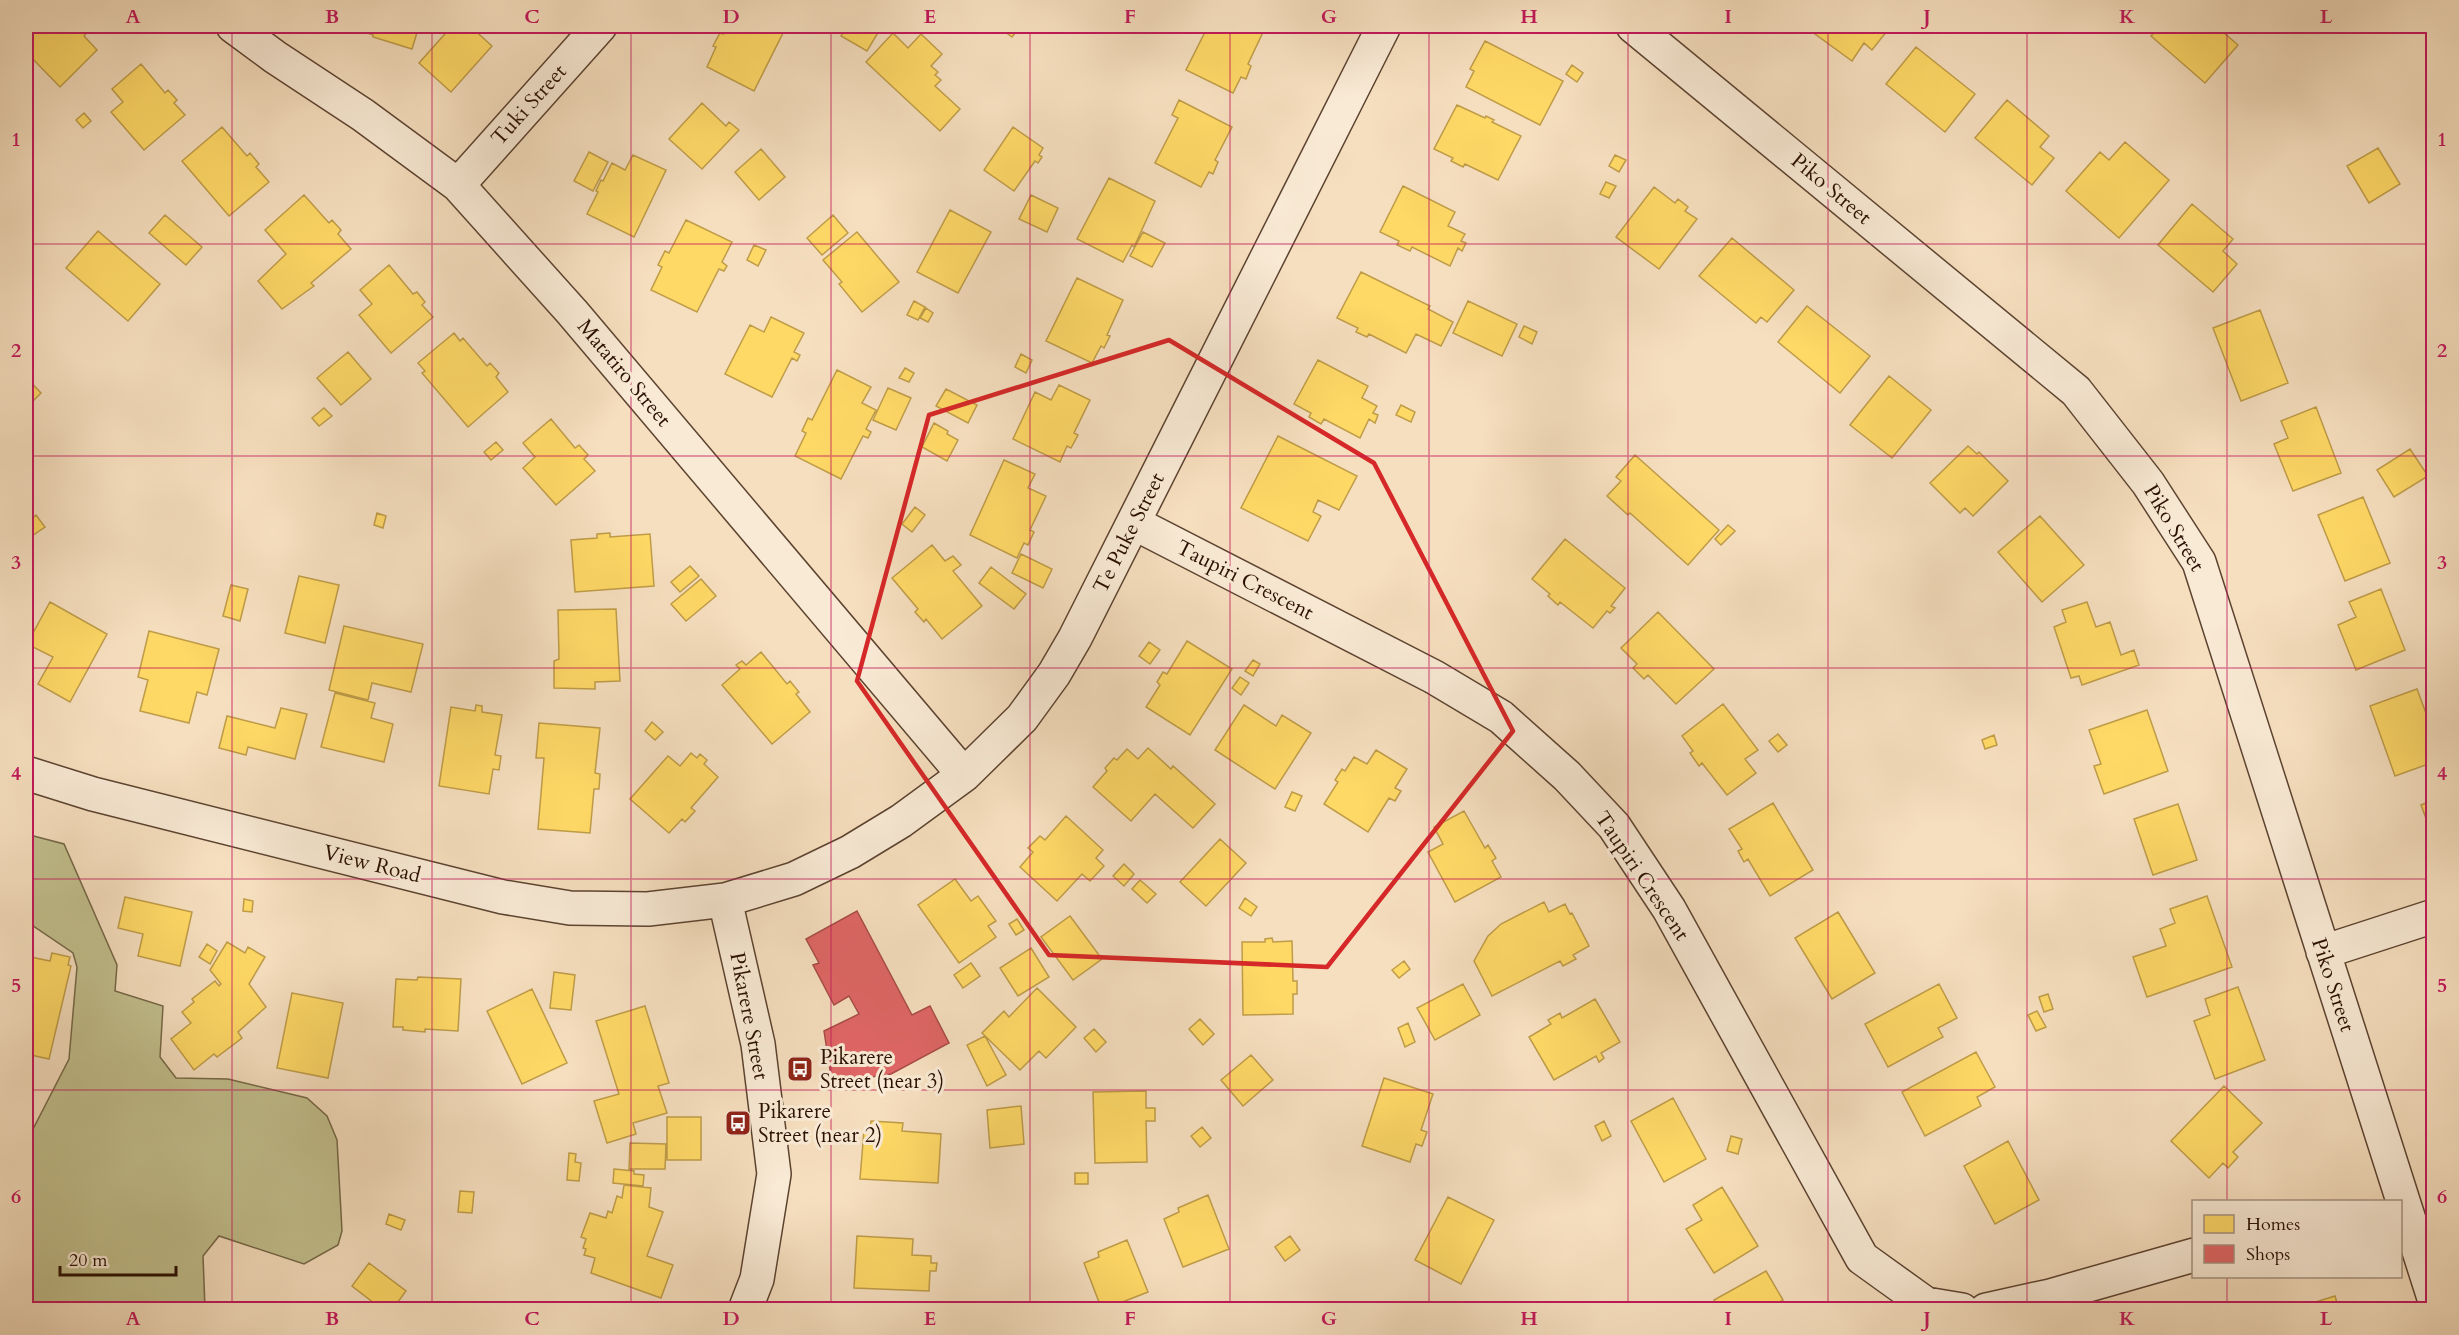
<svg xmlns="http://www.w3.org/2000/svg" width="2459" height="1335" font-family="Cardo,serif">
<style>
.green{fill:#c2c08e;stroke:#766848;stroke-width:1.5}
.homes{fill:#ffd966;stroke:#bf9c48;stroke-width:1.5}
.shops{fill:#e06666;stroke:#a94c48;stroke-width:1.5}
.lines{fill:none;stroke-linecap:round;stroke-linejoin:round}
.minor-casing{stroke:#5c4330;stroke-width:36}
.minor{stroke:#f9ead5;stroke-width:33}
.marked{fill:none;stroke:#d62828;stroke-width:4.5;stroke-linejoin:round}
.grid{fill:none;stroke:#c2185b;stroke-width:1.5;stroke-opacity:0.55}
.labels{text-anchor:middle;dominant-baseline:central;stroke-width:6;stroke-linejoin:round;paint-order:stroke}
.street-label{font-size:21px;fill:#290f01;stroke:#f9ead5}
.poi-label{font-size:21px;fill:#290f01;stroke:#f9ead5;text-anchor:start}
.neatline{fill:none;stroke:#c2185b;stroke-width:2}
.grid-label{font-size:20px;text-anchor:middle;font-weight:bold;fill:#c2185b}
</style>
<rect width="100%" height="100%" fill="#f6dfbf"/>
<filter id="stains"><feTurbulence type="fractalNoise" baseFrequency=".00333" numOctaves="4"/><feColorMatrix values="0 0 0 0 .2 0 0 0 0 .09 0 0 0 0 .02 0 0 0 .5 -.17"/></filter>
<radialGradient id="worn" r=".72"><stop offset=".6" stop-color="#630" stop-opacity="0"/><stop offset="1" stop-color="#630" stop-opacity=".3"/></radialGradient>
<path class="green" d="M26 834 64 844 117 965 115 991 163 1006 160 1057 176 1078 228 1079 307 1098 327 1116 337 1140 342 1231 338 1245 304 1264 219 1236 203 1256 205 1309H26V1137L32 1131 69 1059 77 967 73 953 26 921Z"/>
<path class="homes" d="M26 26H81L87 32 84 36 97 50 60 87 26 52Z
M365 26H419L412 49 373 37V35L367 33Z
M452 26H470L492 46 451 92 419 63Z
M728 26H779L785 29 754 91 707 67 716 47 713 46 720 33 723 34Z
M847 26H882L867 51 841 36Z
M997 26H1021L1012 37Z
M1208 26H1255L1264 30 1248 64 1251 66 1246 79 1241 77 1233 93 1186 70Z
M1804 26H1891L1872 50 1864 43 1852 61Z
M2160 26H2216L2238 45 2205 83 2151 36Z
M893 33 908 48 921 34 942 54 931 66 938 72 935 75 941 80 935 86 960 109 940 131 866 62Z
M1485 41 1563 81 1540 125 1466 87 1474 71 1470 69Z
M1916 47 1975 94 1945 132 1886 84Z
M141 64 165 93 168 90 177 100 174 103 185 115 144 150 111 112 123 102 112 89Z
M1572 65 1583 73 1577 82 1566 74Z
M1179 100 1232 127 1215 160 1218 162 1213 174 1209 172 1201 187 1155 163 1178 118 1172 115Z
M2007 100 2049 136 2040 147 2054 158 2032 185 1975 138Z
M702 103 726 126 729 122 739 130 702 169 669 139Z
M1457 105 1485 118 1486 116 1494 120 1492 122 1521 136 1498 180 1465 164 1463 167 1451 161 1453 158 1434 149Z
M84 113 91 121 83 128 76 120Z
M222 127 247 156 250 153 259 164 256 167 269 182 229 216 182 161Z
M1013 127 1043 148 1039 155 1042 157 1038 163 1035 161 1014 191 984 170Z
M2125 142 2169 180 2119 238 2066 191 2100 152 2109 160Z
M2378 148 2400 184 2369 203 2347 166Z
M761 149 785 177 759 200 735 172Z
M589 152 608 162 593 191 574 181Z
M633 155 666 170 634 237 587 214 598 192 596 191 601 180 603 181 612 163 625 170Z
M1615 155 1626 160 1619 172 1609 166Z
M1109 178 1155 201 1134 247 1132 245 1123 262 1077 239Z
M1606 182 1616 186 1609 198 1600 194Z
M1403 186 1455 212 1448 226 1465 234 1461 241 1466 243 1462 251 1458 248 1450 266 1412 247 1410 251 1397 245 1399 241 1380 232Z
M1654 187 1675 203 1678 199 1688 207 1685 211 1697 219 1659 269 1616 237Z
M304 195 329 223 332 220 341 230 338 234 351 249 311 283 314 286 282 309 258 281 286 254 265 230Z
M1031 195 1058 208 1047 232 1019 219Z
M2192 204 2233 239 2223 251 2237 264 2213 292 2158 245Z
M950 210 991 232 958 293 917 272Z
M165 215 202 247 186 265 149 233Z
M833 215 848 233 822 255 807 238Z
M686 220 732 242 722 262 727 266 724 271 719 269 697 312 651 290 662 267 658 265 665 251 669 253Z
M98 231 160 284 128 321 66 268Z
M857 232 899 282 862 312 839 284 842 282 823 260Z
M1143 232 1165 243 1152 267 1130 256Z
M1732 238 1794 290 1767 322 1761 317 1756 323 1699 276Z
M754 245 766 250 758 266 747 260Z
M389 265 413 294 417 292 425 302 422 305 433 317 391 353 359 315 372 304 360 290Z
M1361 272 1430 306 1428 309 1453 322 1441 346 1416 334 1406 353 1369 334 1367 337 1356 332 1358 328 1337 318Z
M1077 278 1123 300 1107 335 1110 336 1104 348 1101 346 1092 363 1046 341Z
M914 301 925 307 918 320 907 315Z
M1468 301 1517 324 1502 356 1453 333Z
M1807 306 1870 356 1840 393 1778 342Z
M926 308 933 313 928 322 920 318Z
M2260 310 2288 383 2241 401 2213 328Z
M771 317 804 333 794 352 800 355 797 361 792 358 772 397 725 374 750 325 764 332Z
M1524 326 1537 332 1532 344 1519 337Z
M454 333 460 341 463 338 487 366 490 363 499 373 496 377 508 392 468 427 422 373 425 371 418 363Z
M348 352 371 379 341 405 317 378Z
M1021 354 1032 360 1026 373 1015 367Z
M1318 360 1368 386 1362 398 1377 406 1373 413 1378 415 1375 423 1369 419 1360 438 1324 419 1321 424 1309 417 1311 413 1294 404Z
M905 368 914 373 909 382 899 378Z
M837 370 871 387 862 403 876 410 866 429 871 432 868 438 863 436 841 479 795 456 806 433 802 431 808 418 812 420Z
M1889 376 1931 410 1892 458 1850 425Z
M26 377 41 393 26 408Z
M1059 385 1090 400 1074 433 1078 435 1071 448 1067 446 1060 462 1013 439 1035 392 1051 400Z
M888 388 911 398 896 430 873 420Z
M946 389 977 405 968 423 936 406Z
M1401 405 1415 412 1411 422 1396 415Z
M2316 407 2341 473 2293 491 2274 444 2288 438 2281 421Z
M324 408 332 416 319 426 312 418Z
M551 419 575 448 579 445 588 455 584 459 595 471 556 505 523 468 535 457 523 443Z
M934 423 948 431 947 434 958 440 947 461 922 447Z
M1278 436 1357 476 1339 510 1318 500 1313 512 1321 516 1308 541 1241 508Z
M496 442 503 450 491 460 484 452Z
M1968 446 1977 454 1979 452 2008 481 1973 516 1965 508 1960 513 1930 483Z
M2410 449 2428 476 2394 497 2377 470Z
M1635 455 1719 530 1688 565 1630 513 1628 515 1607 496 1621 481 1616 477Z
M1004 460 1035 474 1028 488 1046 496 1030 530 1034 532 1028 545 1024 543 1017 558 970 535Z
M2363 497 2390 563 2345 581 2318 515Z
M915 507 925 515 912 532 902 524Z
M377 513 386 516 383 528 374 525Z
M36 515 45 527 29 538 26 532V523Z
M2040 516 2084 565 2042 602 1998 552Z
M1728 525 1735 531 1721 545 1715 539Z
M610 533V537L650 534 654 586 575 592 571 540 597 538V534Z
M1565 539 1625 588 1611 606 1615 608 1610 613 1607 611 1593 628 1560 602 1558 605 1548 596 1550 594 1532 579Z
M932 545 945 561 953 556 961 565 953 571 982 606 942 639 926 619 924 622 915 612 918 609 892 578Z
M1021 554 1052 569 1043 588 1012 573Z
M690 566 699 576 680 592 671 582Z
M991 567 1026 594 1014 609 979 583Z
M299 576 339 585 325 643 285 633Z
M701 579 716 596 686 621 671 604Z
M231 585 248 589 240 621 223 616Z
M2381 589 2405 650 2356 670 2338 625 2356 617 2349 602Z
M50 602 107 634 70 702 38 684 53 657 27 644Z
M2087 602 2096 627 2110 622 2121 655 2134 650 2139 665 2082 685 2079 676 2071 678 2054 627 2066 622 2062 610Z
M616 609 620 681 595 682V689L554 688V661L559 659 558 610Z
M1658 612 1714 669 1676 704 1648 675 1644 679 1633 668 1637 664 1621 648Z
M344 626 423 644 411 692 372 683 368 700 329 690Z
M149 631 219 649 207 695 197 692 189 723 140 711 148 680 138 677Z
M1187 641 1232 669 1190 735 1146 707 1160 685 1157 682 1163 672 1167 674Z
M1149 642 1160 650 1150 664 1139 656Z
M761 652 787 684 790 681 799 692 796 694 810 712 772 744 722 685 740 669 736 665 742 661 746 665Z
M1253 660 1260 664 1253 676 1245 671Z
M1240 677 1249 683 1241 695 1232 688Z
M2417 689 2434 735V762L2395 776 2370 706Z
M335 693 375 703 371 718 393 724 384 762 321 747Z
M1723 704 1758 750 1745 759 1756 773 1727 795 1702 763 1699 766 1690 753 1693 751 1682 736Z
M476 705 482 706V712L502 715 495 755 501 756 499 770 493 769 489 794 439 786 451 707 475 711Z
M1244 705 1276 726 1282 715 1311 733 1275 789 1215 750Z
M281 708 307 714 295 759 248 747 246 755 219 748 227 716 275 728Z
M2147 710 2168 771 2104 794 2094 766 2101 764 2089 730Z
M652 722 663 732 655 740 645 731Z
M539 723 600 728 595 773 600 774 599 789H594L590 833 538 829 544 758H536Z
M1778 734 1787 745 1778 752 1769 741Z
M1994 735 1997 745 1985 749 1982 740Z
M1148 748 1171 769 1173 766 1215 804 1193 828 1155 794 1131 821 1093 787 1107 771 1105 768 1114 758 1117 760 1127 749 1138 759Z
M1376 750 1407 769 1395 788 1401 791 1395 801 1389 798 1368 832 1324 804 1338 782 1335 780 1342 769 1345 771 1354 757 1367 764Z
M691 753 697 758 700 754 707 760 704 764 718 777 691 808 695 811 685 822 682 819 669 833 630 799 668 756 680 766Z
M1292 792 1302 796 1295 811 1285 807Z
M2434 800V840L2421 805Z
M1773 803 1813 870 1770 896 1748 859 1744 862 1738 851 1742 849 1729 829Z
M2178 804 2197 860 2153 875 2134 819Z
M1464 811 1485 848 1488 845 1496 858 1492 861 1501 877 1455 902 1428 852 1443 844 1434 827Z
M1066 816 1103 850 1096 858 1104 866 1090 881 1082 874 1057 901 1020 867 1033 852 1028 848 1040 836 1045 840Z
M1220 839 1246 863 1206 906 1180 882Z
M1124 864 1134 874 1124 886 1113 876Z
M955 879 971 901 978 896 996 921 988 926 996 937 959 963 918 905Z
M1140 880 1156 894 1147 903 1132 889Z
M2207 896 2232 967 2147 997 2133 957 2166 946 2160 929 2175 923 2170 909Z
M125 897 192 912 180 966 138 956 143 934 118 928Z
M1245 898 1257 907 1251 916 1239 908Z
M244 899 253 901 252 912 243 911Z
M1544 902 1549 912 1565 904 1570 914 1572 913 1589 946 1573 955 1576 959 1563 966 1560 961 1492 996 1474 961 1488 936 1501 924Z
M1838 912 1875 973 1832 999 1795 938Z
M1070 916 1102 959 1073 980 1041 937Z
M1017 919 1024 930 1016 935 1009 924Z
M1272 938 1273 942 1292 941 1293 981H1297V994H1293V1014L1243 1015 1242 942H1265V939Z
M227 942 245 953 248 947 265 957 249 984 266 1007 238 1032 242 1038 217 1057 214 1054 194 1070 171 1039 191 1023 182 1012 194 1002 192 999 215 981 219 986 221 984 210 970Z
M207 944 217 951 210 964 199 957Z
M1031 948 1049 977 1018 996 1000 968Z
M52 953 70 957 68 965 71 966 49 1059 26 1054V956L50 961Z
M1404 961 1410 969 1399 978 1392 970Z
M971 963 980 976 963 988 954 975Z
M554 972 575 975 571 1010 550 1008Z
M418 977 461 979 458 1031 425 1029V1032L403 1030V1027H393L396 979 417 980Z
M1463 984 1480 1015 1435 1040 1417 1008Z
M1939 984 1957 1018 1938 1028 1943 1037 1888 1067 1865 1024Z
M2238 987 2265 1060 2215 1079 2194 1021 2210 1015 2205 999Z
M1037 988 1076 1027 1046 1058 1039 1051 1020 1070 982 1033 1004 1011 1009 1017Z
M532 989 567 1063 522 1084 487 1011Z
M292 993 343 1003 328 1078 277 1068Z
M2048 994 2053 1009 2044 1012 2039 997Z
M1595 999 1620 1042 1601 1053 1604 1058 1599 1062 1596 1056 1554 1080 1529 1037 1551 1024 1548 1020 1560 1013 1562 1018Z
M645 1006 669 1083 658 1086 667 1113 633 1123 636 1134 607 1143 594 1101 619 1094 596 1021Z
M2037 1011 2046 1027 2036 1031 2028 1015Z
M1200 1019 1214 1034 1203 1045 1189 1029Z
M1408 1023 1415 1042 1405 1047 1398 1028Z
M1094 1029 1106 1042 1096 1052 1084 1038Z
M985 1036 1006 1075 987 1086 967 1045Z
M1976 1052 1995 1087 1977 1097 1981 1106 1925 1136 1902 1092Z
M1251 1055 1273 1080 1243 1106 1221 1080Z
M1384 1078 1433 1094 1421 1130 1427 1132 1422 1146 1416 1144 1410 1162 1362 1146Z
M2224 1086 2262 1123 2233 1152 2238 1157 2228 1168 2223 1163 2209 1178 2171 1141Z
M1146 1091V1108H1155V1121H1146L1147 1162 1095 1163 1093 1092Z
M1673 1098 1706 1159 1664 1182 1631 1121Z
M1021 1106 1024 1144 990 1148 987 1110Z
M667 1117H701V1160H667Z
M871 1121 903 1123 902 1131 941 1134 938 1183 860 1179 864 1130H870Z
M1604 1121 1611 1136 1602 1141 1595 1126Z
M1202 1127 1211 1138 1200 1147 1191 1136Z
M1731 1136 1742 1139 1738 1154 1727 1151Z
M2008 1141 2039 1200 1995 1224 1964 1166Z
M630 1143 666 1144 665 1169H629Z
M569 1153 576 1154 575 1162 581 1163 579 1181 567 1180Z
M614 1169 634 1171V1174L644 1175 643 1186 613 1183Z
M1075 1173H1088V1184H1075Z
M624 1185 651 1188 649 1207 663 1212 647 1256 673 1265 661 1298 591 1273 595 1258 584 1255 586 1249 583 1248 586 1239 581 1237 590 1213 606 1218 608 1211 612 1213 617 1196 622 1198Z
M1722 1187 1758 1246 1714 1273 1686 1229 1702 1220 1693 1205Z
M460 1191 474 1192 472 1213 458 1212Z
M1208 1195 1229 1249 1183 1267 1164 1219 1179 1212 1178 1208Z
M1448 1197 1494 1220 1461 1284 1415 1260Z
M389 1214 405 1220 401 1230 386 1224Z
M857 1236 913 1239 912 1255 931 1256V1263H937L936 1271H930L929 1291 854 1288Z
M1290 1236 1300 1250 1285 1261 1275 1247Z
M1127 1240 1148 1292 1102 1310 1084 1263 1099 1257 1098 1252Z
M369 1263 406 1291 392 1310H383L352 1286Z
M1766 1271 1783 1300 1770 1308 1771 1310H1720L1714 1300Z
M2335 1296 2339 1310H2290Z"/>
<path class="shops" d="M857 911 912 1015 930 1006 949 1043 891 1074 832 1083 824 1031 859 1014 849 996 834 1005 813 965 819 963 806 939Z"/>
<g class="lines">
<g class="minor-casing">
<path id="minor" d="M233 26 275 57 363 115 458 185 572 312 964 775
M1633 26 2076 391 2148 483 2199 562 2434 1298
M458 185 600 26
M1134 523 1434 677 1501 717 1567 776 1614 826 1669 909 1862 1258 1926 1304 1962 1310
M26 773 93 794 503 897 570 908 648 909 725 900 794 879 850 852 901 821 964 775 1022 718 1054 674 1075 638 1384 26
M725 900 758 1044 774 1174 757 1279 745 1310
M2323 952 2434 916
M1986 1310 2050 1296 2194 1255"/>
</g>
<use href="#minor" class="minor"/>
</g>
<path class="marked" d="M1169 340 1374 463 1513 731 1327 967 1049 955 857 681 929 415Z"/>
<path class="grid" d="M232 26V1310M432 26V1310M631 26V1310M831 26V1310M1030 26V1310M1230 26V1310M1429 26V1310M1628 26V1310M1828 26V1310M2027 26V1310M2227 26V1202M26 244H2434M26 456H2434M26 668H2434M26 879H2434M26 1090H2434M2227 1276V1310"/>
<defs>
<g id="bus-square" transform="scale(1.35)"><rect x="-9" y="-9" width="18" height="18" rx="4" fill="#8f2418" stroke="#f9ead5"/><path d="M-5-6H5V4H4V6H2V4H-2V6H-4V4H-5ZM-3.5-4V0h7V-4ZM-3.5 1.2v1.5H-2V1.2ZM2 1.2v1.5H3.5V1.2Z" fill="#fff"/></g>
</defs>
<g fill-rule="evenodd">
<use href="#bus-square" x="800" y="1069"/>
<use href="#bus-square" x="738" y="1123"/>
</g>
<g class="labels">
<g class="street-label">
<text transform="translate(529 105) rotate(-48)">Tuki Street</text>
<text transform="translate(1831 189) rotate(40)">Piko Street</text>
<text transform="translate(624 373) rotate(50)">Matatiro Street</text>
<text transform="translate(2174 528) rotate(59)">Piko Street</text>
<text transform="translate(1129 533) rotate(-63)">Te Puke Street</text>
<text transform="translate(1245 580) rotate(27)">Taupiri Crescent</text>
<text transform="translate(372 864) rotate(14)">View Road</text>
<text transform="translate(1642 876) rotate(56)">Taupiri Crescent</text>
<text transform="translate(2333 985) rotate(72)">Piko Street</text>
<text transform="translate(749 1016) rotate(79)">Pikarere Street</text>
</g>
<g class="poi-label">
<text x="820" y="1057">Pikarere<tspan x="820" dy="24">Street (near 3)</tspan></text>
<text x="758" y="1111">Pikarere<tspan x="758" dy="24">Street (near 2)</tspan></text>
</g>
</g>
<rect width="2459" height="1335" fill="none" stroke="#f6dfbf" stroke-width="66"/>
<rect x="2192" y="1200" width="210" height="78" fill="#f9ead5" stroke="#a69280" stroke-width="1.5"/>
<rect x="2204" y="1215" width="30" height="18" fill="#ffd966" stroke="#a69280" stroke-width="1.5"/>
<text x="2246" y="1230" font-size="18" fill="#290f01">Homes</text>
<rect x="2204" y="1245" width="30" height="18" fill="#e06666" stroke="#a69280" stroke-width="1.5"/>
<text x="2246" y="1260" font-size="18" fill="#290f01">Shops</text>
<path d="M60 1266v9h116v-9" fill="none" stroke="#290f01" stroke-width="3"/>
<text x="69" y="1266" font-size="18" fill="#290f01" stroke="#f9ead5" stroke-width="4.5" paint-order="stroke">20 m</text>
<rect x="33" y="33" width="2393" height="1269" class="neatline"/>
<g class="grid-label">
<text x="133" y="23">A</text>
<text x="332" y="23">B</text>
<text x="532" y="23">C</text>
<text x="731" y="23">D</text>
<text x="930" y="23">E</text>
<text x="1130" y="23">F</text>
<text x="1329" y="23">G</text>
<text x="1529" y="23">H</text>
<text x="1728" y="23">I</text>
<text x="1927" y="23">J</text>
<text x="2127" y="23">K</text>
<text x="2326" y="23">L</text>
<text x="16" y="146">1</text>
<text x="2442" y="146">1</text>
<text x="16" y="357">2</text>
<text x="2442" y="357">2</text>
<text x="16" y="569">3</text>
<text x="2442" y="569">3</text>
<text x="16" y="780">4</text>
<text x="2442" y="780">4</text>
<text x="16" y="992">5</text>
<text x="2442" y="992">5</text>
<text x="16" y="1203">6</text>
<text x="2442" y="1203">6</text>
<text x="133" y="1325">A</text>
<text x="332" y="1325">B</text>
<text x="532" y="1325">C</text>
<text x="731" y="1325">D</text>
<text x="930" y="1325">E</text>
<text x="1130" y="1325">F</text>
<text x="1329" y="1325">G</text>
<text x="1529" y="1325">H</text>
<text x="1728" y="1325">I</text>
<text x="1927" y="1325">J</text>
<text x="2127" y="1325">K</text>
<text x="2326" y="1325">L</text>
</g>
<rect width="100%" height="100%" filter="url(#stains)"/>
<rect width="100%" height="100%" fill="url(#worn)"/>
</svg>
